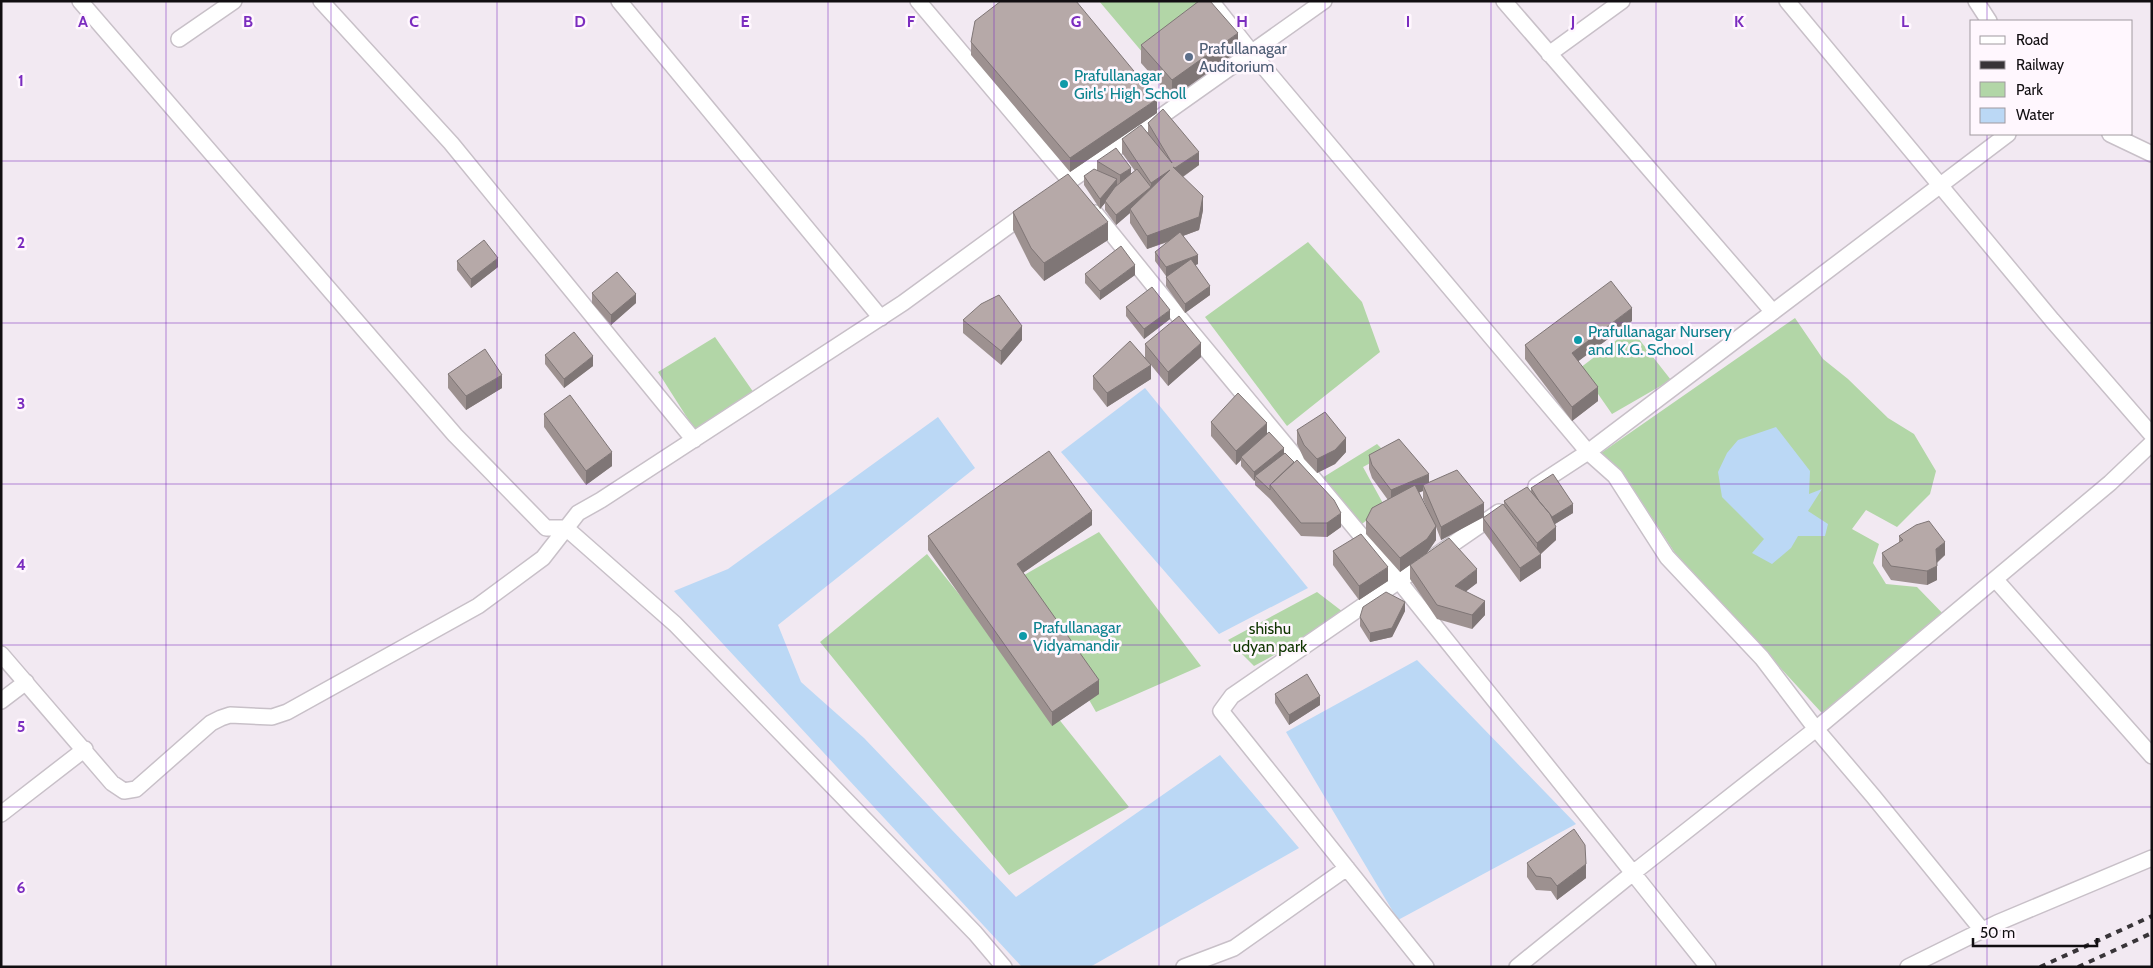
<svg xmlns="http://www.w3.org/2000/svg" width="2153" height="968" font-family="Cabin,sans-serif">
<style>
.green{fill:#b2d6a7}
.water{fill:#bbd8f5}
.lines{fill:none;stroke-linecap:round;stroke-linejoin:round}
.minor-casing{stroke:#c8c0c8;stroke-width:18}
.minor{stroke:#fff;stroke-width:15}
.rail{stroke:#383438;stroke-width:4;stroke-dasharray:6 6;stroke-linecap:butt}
.wall{fill:#9d9190;fill-rule:evenodd}
.shaded-wall{fill:#7f7676}
.building{fill:#b6a9a8;stroke:#7f7676}
.grid{fill:none;stroke:#7b2cbf;stroke-width:1;stroke-opacity:0.55}
.service-dot{fill:#5c6f8a;stroke:#fff7fe;stroke-width:2}
.culture-dot{fill:#0f9aa8;stroke:#fff7fe;stroke-width:2}
.labels{text-anchor:middle;dominant-baseline:central;stroke-width:5;stroke-linejoin:round;paint-order:stroke}
.service-label{font-size:16px;fill:#4e5e75;stroke:#fff7fe;text-anchor:start}
.culture-label{font-size:16px;fill:#0d838f;stroke:#fff7fe;text-anchor:start}
.park-label{font-size:16px;fill:#103601;stroke:#fff7fe}
.grid-label{font-size:16px;text-anchor:middle;font-weight:bold;fill:#7b2cbf;stroke:#fff7fe;stroke-width:5;stroke-linejoin:round;paint-order:stroke}
</style>
<rect width="100%" height="100%" fill="#f2e9f2"/>
<path class="green" d="M1099 1H1201L1143 53Z
M1308 242 1362 302 1380 352 1287 426 1205 317Z
M1795 318 1823 359 1848 379 1888 418 1914 434 1936 471 1930 494 1897 527 1866 510 1852 529 1879 544 1873 563 1886 584 1917 587 1951 622 1831 723 1675 553 1626 478 1601 453Z
M1631 329 1671 380 1612 414 1580 368Z
M715 337 754 393 695 430 658 372Z
M1377 444 1387 454 1363 467 1385 507 1359 526 1322 478Z
M1099 532 1201 666 1096 712 1019 578Z
M927 554 1129 807 1009 875 820 642Z
M1317 592 1347 615 1254 666 1228 640Z"/>
<path class="water" d="M1145 388 1308 588 1219 634 1061 452Z
M938 417 975 468 778 625 801 682 864 738 1016 897 1220 755 1299 848 1090 967H1022L674 591 728 569Z
M1776 427 1810 471 1809 494 1822 489 1808 511 1828 524 1825 536H1798L1791 548 1772 564 1752 553 1764 539 1722 497 1718 472 1727 453 1738 440Z
M1417 660 1576 824 1398 920 1286 732Z"/>
<g class="lines">
<g class="minor-casing">
<path id="minor" d="M80 1 455 435 546 528H566L675 624 975 933 1004 967
M321 1 451 143 694 440
M619 1 881 318
M918 1 1070 181 1324 1
M1211 1 1252 53 1588 452 1615 476 1667 557 1762 658 1816 729 1873 796 1982 930
M1504 1 1773 312
M1787 1 2052 320 2152 435
M1976 1 1989 21
M179 39 234 1
M1549 54 1622 1
M2110 134 2152 154
M1095 213 1180 318 1398 580 1633 873 1517 967
M1536 486 1588 452 2008 134
M1995 579 2152 756
M1 654 112 783 124 791 136 789 211 723 221 718 230 715 272 717 287 712 478 606 543 558 578 513 601 500 903 303 1029 211
M1 701 26 682
M1 814 85 749
M1184 967 1234 948 1347 868
M1426 967 1221 711 1232 696 1499 512
M1708 967 1633 873 1816 729 2110 483 2152 443
M1908 967 1997 923 2152 858"/>
</g>
<use href="#minor" class="minor"/>
<path class="rail" d="M2040 967 2152 916
M2078 967 2152 933"/>
</g>
<path class="wall" d="M971 42 1157 113 1070 172 971 55Z
M1141 45 1238 51 1172 98 1141 63Z
M1148 123 1199 165 1183 177 1203 210 1199 230 1183 236 1198 264 1195 265 1210 295 1185 313 1166 286V276L1155 261V252L1168 242 1147 249 1130 223V213L1116 225 1105 210V203L1100 209 1084 185V176L1097 170V161L1131 174 1135 171 1122 153V139L1148 132Z
M1013 212 1108 240 1044 281 1031 266 1013 230Z
M457 261 498 267 471 288 457 270Z
M1085 274 1135 275 1100 300 1085 283Z
M592 293 636 303 611 325 592 303Z
M1126 307 1170 319 1144 339 1126 316Z
M963 320 1022 340 1001 365 963 333Z
M1632 321 1578 361 1598 401 1572 421 1525 359V345Z
M1145 344 1201 357 1168 386 1151 365V379L1107 407 1093 389V376L1145 357Z
M545 355 593 366 564 388 545 364Z
M448 374 502 388 466 410 448 388Z
M544 414 612 466 586 485 544 427Z
M1211 422 1267 434 1284 453 1341 527 1327 537 1301 536 1270 499 1255 485V480L1254 481 1241 466V460L1236 465 1211 436Z
M1297 430 1346 452 1335 464 1317 473 1304 459 1297 444Z
M1369 455 1429 483 1484 517 1504 506V501L1531 491V488L1573 513 1555 524 1556 540 1541 554V568L1520 582 1483 531V517L1441 540 1436 527V540L1427 553 1400 572 1366 534V520L1388 500 1372 478 1369 469ZM1423 491V499L1430 515 1419 492Z
M1092 525 1023 573 1099 694 1052 726 928 550V536Z
M1899 536 1945 555 1937 563V580L1927 585 1891 580 1882 566V553L1899 543Z
M1333 551 1388 581 1359 600 1333 565Z
M1410 565 1477 583 1466 591 1485 615 1472 629 1437 619 1410 579Z
M1405 611 1392 637 1370 642 1360 626V617Z
M1275 694 1320 705 1289 725 1275 703Z
M1527 863 1586 878 1557 900 1551 891 1536 890 1527 877Z"/>
<path class="shaded-wall" d="M1238 33V51L1172 98V80Z
M1157 99V113L1070 172V158Z
M1199 152V165L1175 182V168Z
M1131 168V177L1120 185V175Z
M1170 170 1130 209V213L1116 225V215L1151 187V183Z
M1117 179V189L1105 201V203L1100 209V199Z
M1203 196V210L1199 230 1147 249V236Z
M1108 222V240L1044 281V263Z
M1198 255V264L1166 277V267Z
M498 258V267L471 288V279Z
M1135 265V275L1100 300V291Z
M1210 286V295L1185 313V304Z
M636 294V303L611 325V315Z
M1632 308V321L1572 366V353Z
M1170 310V319L1144 339V329Z
M1022 326V340L1001 365V351Z
M1201 343V357L1168 386V372Z
M593 356V366L564 388V379Z
M1151 365V379L1107 407V393Z
M502 375V388L466 410V396Z
M1598 387V401L1572 421V407Z
M1267 423V437L1241 457V460L1236 465V451Z
M1346 438V452L1335 464 1317 473V459Z
M1284 448V457L1255 476V480L1254 481V472Z
M612 452V466L586 485V471Z
M1429 474V488L1423 485V491L1391 504V490Z
M1484 503V517L1441 540V527Z
M1573 504V513L1550 527V518Z
M1092 511V525L1017 577V564Z
M1341 513V527L1327 537V523Z
M1436 526V540L1427 553 1400 572V558Z
M1556 527V540L1537 557V543Z
M1945 542V555L1936 563V549Z
M1541 554V568L1520 582V568Z
M1937 566V580L1927 585V571Z
M1388 567V581L1359 600V586Z
M1477 569V583L1455 600V586Z
M1485 601V615L1472 629V615Z
M1405 602V611L1392 637 1370 642V633Z
M1099 680V694L1052 726V712Z
M1320 696V705L1289 725V715Z
M1586 864V878L1557 900V886Z"/>
<path class="building" d="M1001 1H1076L1157 99 1070 158 971 42 975 21Z
M1199 1H1210L1238 33 1172 80 1141 45Z
M1163 109 1199 152 1175 168 1173 167 1203 196 1199 217 1147 236 1130 209 1170 170 1151 183 1122 139 1141 125 1172 163 1148 123Z
M1116 148 1131 168 1120 175 1097 161Z
M1094 169 1117 179 1100 199 1084 176Z
M1137 169 1151 187 1116 215 1105 201 1115 187Z
M1068 174 1108 222 1044 263 1031 248 1013 212Z
M1180 232 1198 255 1166 267 1155 252Z
M484 240 498 258 471 279 457 261Z
M1121 246 1135 265 1100 291 1085 274Z
M1191 259 1210 286 1185 304 1166 277Z
M617 272 636 294 611 315 592 293Z
M1611 281 1632 308 1572 353 1598 387 1572 407 1525 345Z
M1152 287 1170 310 1144 329 1126 307Z
M999 295 1022 326 1001 351 963 320 981 304Z
M1179 316 1201 343 1168 372 1145 344Z
M574 332 593 356 564 379 545 355Z
M1130 341 1151 365 1107 393 1093 376Z
M485 349 502 375 466 396 448 374Z
M1238 393 1267 423 1236 451 1211 422Z
M570 395 612 452 586 471 544 414Z
M1325 412 1346 438 1335 450 1317 459 1304 445 1297 430Z
M1269 432 1284 448 1254 472 1241 457Z
M1399 439 1429 474 1391 490 1372 465 1369 455Z
M1049 451 1092 511 1017 564 1099 680 1052 712 928 536Z
M1285 453 1294 462 1270 485V490L1255 476Z
M1297 460 1334 500 1341 513 1327 523H1301L1270 485Z
M1457 470 1484 503 1441 527 1423 485Z
M1553 474 1573 504 1552 517 1550 514 1539 501 1531 488Z
M1415 485 1436 526 1427 539 1400 558 1366 520 1372 508Z
M1527 487 1550 514 1556 527 1537 543 1504 501Z
M1503 504 1541 554 1520 568 1483 518Z
M1929 521 1945 542 1936 549 1937 566 1927 571 1891 566 1882 553 1903 540 1899 536 1916 525Z
M1361 534 1388 567 1359 586 1333 551Z
M1449 538 1477 569 1455 586 1485 601 1472 615 1437 605 1410 565Z
M1386 592 1405 602 1392 628 1370 633 1360 617 1363 607Z
M1307 674 1320 696 1289 715 1275 694Z
M1574 829 1585 845 1586 864 1557 886 1551 878 1536 876 1527 863Z"/>
<path class="grid" d="M166 1V967M331 1V967M497 1V967M662 1V967M828 1V967M994 1V967M1159 1V967M1325 1V967M1491 1V967M1656 1V967M1822 1V967M1987 1V21M1987 134V967M1 161H2152M1 323H2152M1 484H2152M1 645H2152M1 807H2152"/>
<circle class="service-dot" cx="1189" cy="57" r="5"/>
<g class="culture-dot">
<circle cx="1064" cy="84" r="5"/>
<circle cx="1578" cy="340" r="5"/>
<circle cx="1023" cy="636" r="5"/>
</g>
<g class="labels">
<g class="service-label">
<text x="1199" y="48">Prafullanagar<tspan x="1199" dy="18">Auditorium</tspan></text>
</g>
<g class="culture-label">
<text x="1074" y="75">Prafullanagar<tspan x="1074" dy="18">Girls' High Scholl</tspan></text>
<text x="1588" y="331">Prafullanagar Nursery<tspan x="1588" dy="18">and K.G. School</tspan></text>
<text x="1033" y="627">Prafullanagar<tspan x="1033" dy="18">Vidyamandir</tspan></text>
</g>
<g class="park-label">
<text x="1270" y="628">shishu<tspan x="1270" dy="18">udyan park</tspan></text>
</g>
</g>
<g class="grid-label">
<text x="83" y="27">A</text>
<text x="248" y="27">B</text>
<text x="414" y="27">C</text>
<text x="580" y="27">D</text>
<text x="745" y="27">E</text>
<text x="911" y="27">F</text>
<text x="1076" y="27">G</text>
<text x="1242" y="27">H</text>
<text x="1408" y="27">I</text>
<text x="1573" y="27">J</text>
<text x="1739" y="27">K</text>
<text x="1905" y="27">L</text>
<text x="21" y="86">1</text>
<text x="21" y="248">2</text>
<text x="21" y="409">3</text>
<text x="21" y="570">4</text>
<text x="21" y="732">5</text>
<text x="21" y="893">6</text>
</g>
<rect width="2153" height="968" fill="none" stroke="#110e11" stroke-width="5"/>
<rect x="1970" y="20" width="162" height="115" fill="#fff7fe" stroke="#a09a9f"/>
<rect x="1980" y="36" width="25" height="8" fill="#ffffff" stroke="#a09a9f"/>
<text x="2016" y="45" font-size="15" fill="#110e11">Road</text>
<rect x="1980" y="61" width="25" height="8" fill="#383438" stroke="#a09a9f"/>
<text x="2016" y="70" font-size="15" fill="#110e11">Railway</text>
<rect x="1980" y="82" width="25" height="15" fill="#b2d6a7" stroke="#a09a9f"/>
<text x="2016" y="95" font-size="15" fill="#110e11">Park</text>
<rect x="1980" y="108" width="25" height="15" fill="#bbd8f5" stroke="#a09a9f"/>
<text x="2016" y="120" font-size="15" fill="#110e11">Water</text>
<path d="M1973 938v8h124v-8" fill="none" stroke="#110e11" stroke-width="2.5"/>
<text x="1980" y="938" font-size="15" fill="#110e11" stroke="#fff7fe" stroke-width="4" paint-order="stroke">50 m</text>
</svg>
